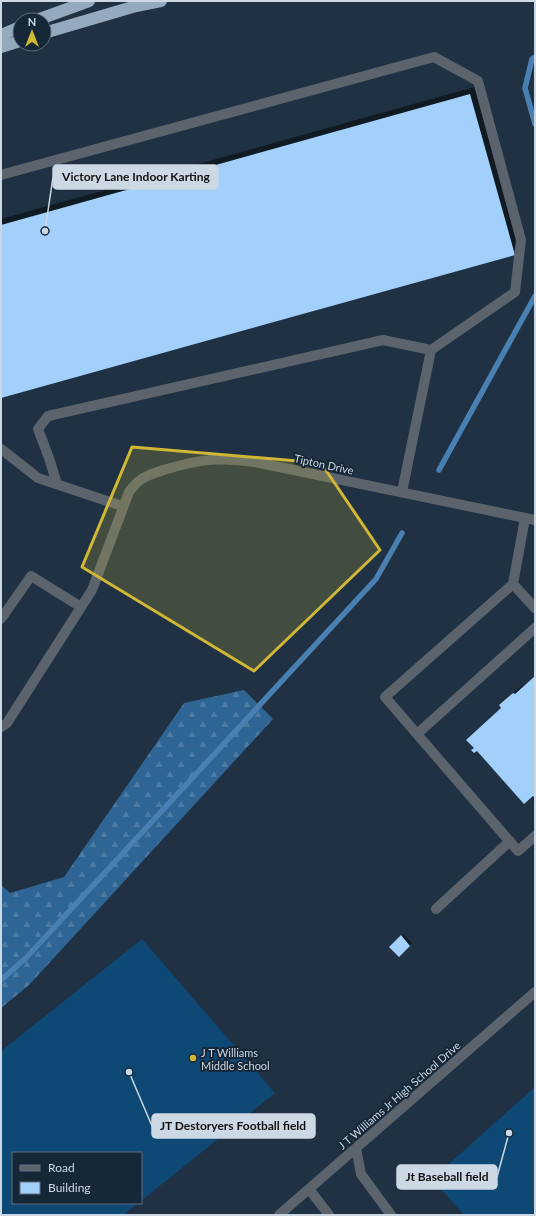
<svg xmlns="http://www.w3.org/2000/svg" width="536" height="1216" font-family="Lato,sans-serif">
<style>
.forest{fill:url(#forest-firs)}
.pitch{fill:#0e4875}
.shadow{fill:#0007}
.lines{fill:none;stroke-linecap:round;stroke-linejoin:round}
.stream{stroke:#497fb1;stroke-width:5.5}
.building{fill:#a3d0fb}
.minor{stroke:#5b646c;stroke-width:10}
.highway{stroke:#95aabf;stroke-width:12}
.marked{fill:#d0b736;fill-opacity:0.2;stroke:#d0b736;stroke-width:3;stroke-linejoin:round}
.poi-dot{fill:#d0b736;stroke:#162738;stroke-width:1.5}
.labels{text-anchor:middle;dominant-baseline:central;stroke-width:4;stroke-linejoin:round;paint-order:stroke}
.street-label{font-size:11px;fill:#ccd8e3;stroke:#162738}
.poi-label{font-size:11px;fill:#ccd8e3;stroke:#162738;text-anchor:start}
.leader{fill:none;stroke:#ccd8e3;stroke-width:1.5}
.callout-dot{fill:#ccd8e3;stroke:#162738;stroke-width:1.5}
.callout{fill:#ccd8e3;stroke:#ccd8e3;stroke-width:1.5}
.callout-label{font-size:12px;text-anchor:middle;font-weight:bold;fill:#111}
</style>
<defs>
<pattern id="forest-firs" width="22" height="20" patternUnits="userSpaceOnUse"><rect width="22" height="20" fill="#2f6594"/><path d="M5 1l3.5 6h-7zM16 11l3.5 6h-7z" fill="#4c7aa3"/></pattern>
</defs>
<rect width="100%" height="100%" fill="#1f3142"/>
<path class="forest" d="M244 690 273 719 29 985 1 1008V885L10 893 64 877 184 703Z"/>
<path class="pitch" d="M142 939 275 1093 141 1201V1153H13V1203H138L123 1215H1V1051Z
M535 1087V1215H464L432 1179Z"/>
<path class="shadow" d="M478 86 523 245 514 254 1 397V219Z
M535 676V796L475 748 509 697 523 685 524 686Z
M403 934 412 943 399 956 390 947Z"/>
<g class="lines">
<path class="stream" d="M535 57 532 59 525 88 535 124
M439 470 535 296
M1 980 26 958 376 579 402 533"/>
</g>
<path class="building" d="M470 94 515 255 1 398V225Z
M535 676V798L533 796 524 804 477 751 474 753 471 750 474 748 466 740 501 708 499 705 513 693 515 694Z
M401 935 410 946 399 957 389 947Z"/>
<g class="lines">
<path class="minor" d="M1 175 434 57 478 81 521 240 515 292 431 350 402 492
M1 449 38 478 122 506
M57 484 49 458 38 429 48 416 383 340 431 350
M525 518 513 584 385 697 518 851 535 836
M513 584 535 608
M1 619 31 576 81 607
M1 727 7 723 92 590 129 492C132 488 135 484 139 481 147 474 158 472 167 469 201 459 220 457 255 462L535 520
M417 734 535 628
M436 909 510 841
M356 1148 361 1174 391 1215
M309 1189 329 1215
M279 1215 535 992"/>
<path class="highway" d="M37 20 89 1
M44 33 136 6 161 1
M1 35 20 27
M1 47 20 41"/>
</g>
<path class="marked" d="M132 447 321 463 380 550 254 671 82 567Z"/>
<circle class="poi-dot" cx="193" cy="1058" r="4"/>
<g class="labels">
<g class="street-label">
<text transform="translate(324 464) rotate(12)">Tipton Drive</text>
<text transform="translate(399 1095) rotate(-41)">J T Williams Jr High School Drive</text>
</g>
<g class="poi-label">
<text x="201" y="1052">J T Williams<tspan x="201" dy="13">Middle School</tspan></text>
</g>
</g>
<path class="leader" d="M45 231L53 177M129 1072L152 1126M509 1133L497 1177"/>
<g class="callout-dot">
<circle cx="45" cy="231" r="4"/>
<circle cx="129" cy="1072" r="4"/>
<circle cx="509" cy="1133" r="4"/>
</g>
<g class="callout">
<rect x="53" y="165" width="165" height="24" rx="4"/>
<rect x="152" y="1114" width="163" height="24" rx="4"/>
<rect x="397" y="1165" width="100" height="24" rx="4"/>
</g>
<g class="callout-label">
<text x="136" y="181">Victory Lane Indoor Karting</text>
<text x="233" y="1130">JT Destoryers Football field</text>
<text x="447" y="1181">Jt Baseball field</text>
</g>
<rect width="536" height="1216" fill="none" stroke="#ccd8e3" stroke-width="4"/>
<rect x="12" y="1152" width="130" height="52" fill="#162738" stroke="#5f6e7c"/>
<rect x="20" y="1165" width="20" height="6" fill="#5b646c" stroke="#5f6e7c"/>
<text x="48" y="1172" font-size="12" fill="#ccd8e3">Road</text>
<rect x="20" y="1182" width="20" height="12" fill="#a3d0fb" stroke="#5f6e7c"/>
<text x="48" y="1192" font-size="12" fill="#ccd8e3">Building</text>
<g transform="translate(32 32)"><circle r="19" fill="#162738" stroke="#5f6e7c"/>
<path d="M0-3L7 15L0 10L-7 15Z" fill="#d0b736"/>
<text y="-6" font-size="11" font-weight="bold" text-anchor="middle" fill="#ccd8e3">N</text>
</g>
</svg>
